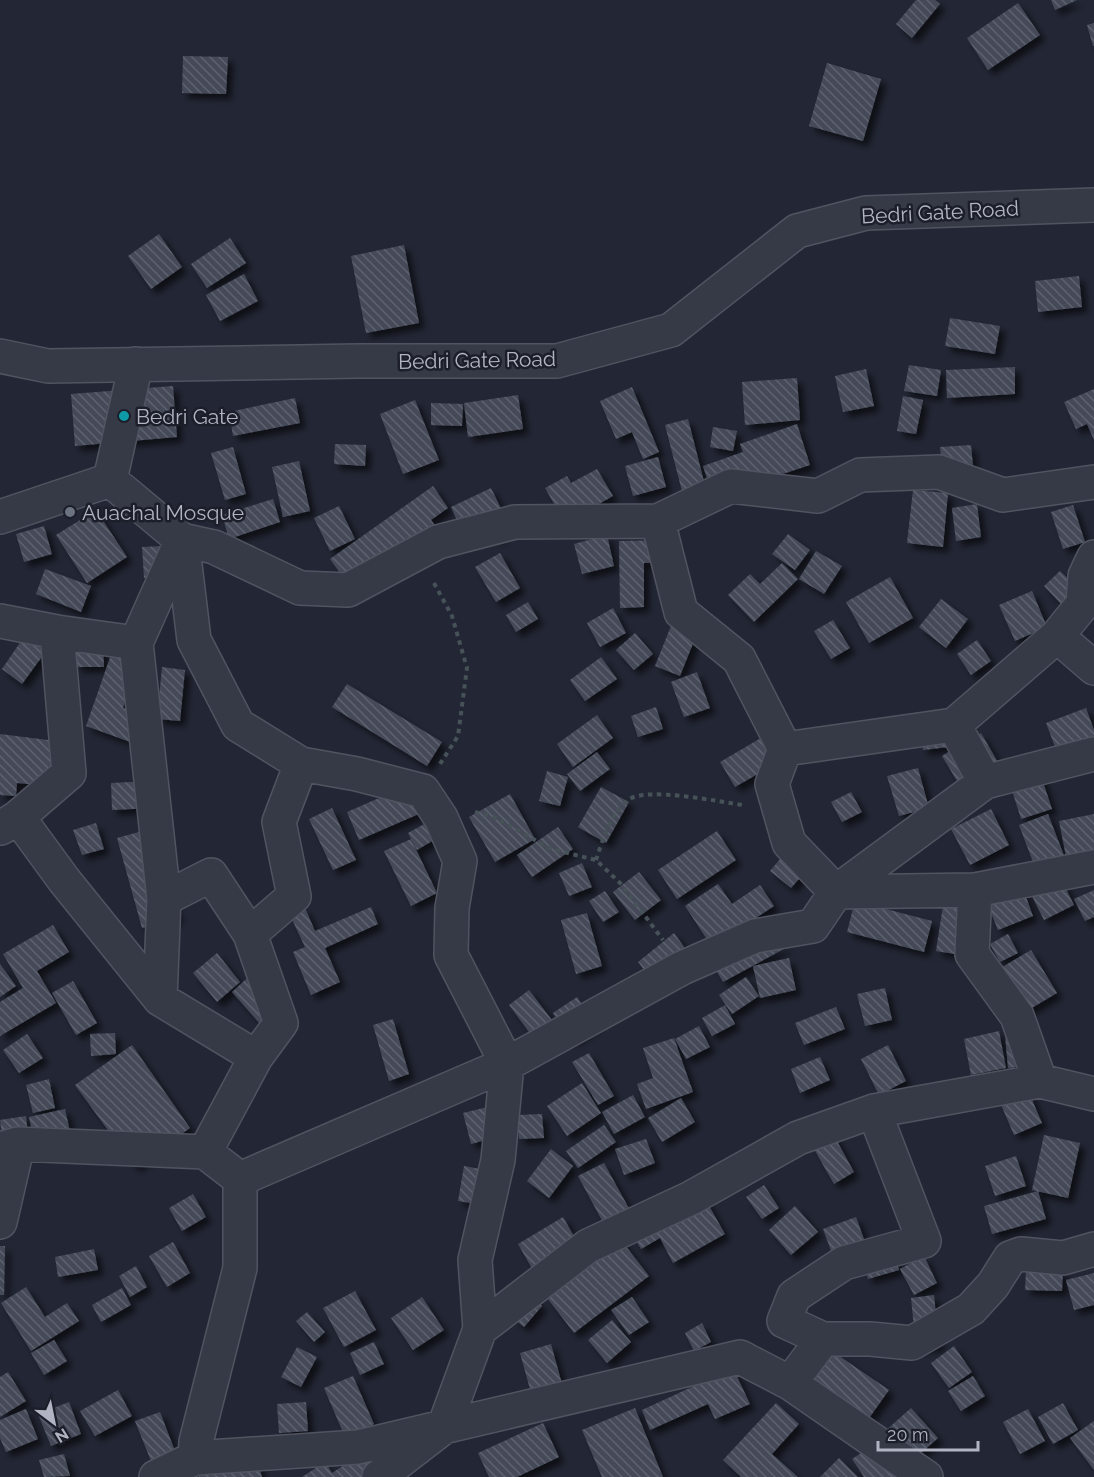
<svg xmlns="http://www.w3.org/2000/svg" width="1094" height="1477" font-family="Raleway,sans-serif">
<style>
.building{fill:url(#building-back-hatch);filter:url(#shadow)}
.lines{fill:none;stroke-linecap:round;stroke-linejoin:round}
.minor-casing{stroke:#515460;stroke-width:36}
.tertiary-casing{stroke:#515460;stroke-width:36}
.path{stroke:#465257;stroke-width:4;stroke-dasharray:4.5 4.5;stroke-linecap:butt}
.minor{stroke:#363a46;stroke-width:33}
.tertiary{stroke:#363a46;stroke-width:33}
.culture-dot{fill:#0f9aa8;stroke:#1c1f2a;stroke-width:2}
.worship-dot{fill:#6b7280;stroke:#1c1f2a;stroke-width:2}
.labels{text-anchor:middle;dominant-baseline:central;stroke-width:5;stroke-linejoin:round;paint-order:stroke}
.street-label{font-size:21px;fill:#b1b4c2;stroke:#1c1f2a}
.poi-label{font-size:21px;fill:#b1b4c2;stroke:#1c1f2a;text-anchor:start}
</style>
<defs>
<pattern id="building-back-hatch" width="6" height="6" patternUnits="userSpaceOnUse" patternTransform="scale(1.5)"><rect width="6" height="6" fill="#454a59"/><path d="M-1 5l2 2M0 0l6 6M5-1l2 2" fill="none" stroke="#5d626f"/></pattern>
<filter id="shadow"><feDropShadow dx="5.5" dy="5.5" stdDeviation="3" flood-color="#0009"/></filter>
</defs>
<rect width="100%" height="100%" fill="#232735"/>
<path class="building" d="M916 0H935L940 4 912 38 896 24Z
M1051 0H1077L1055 10Z
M1018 3 1040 35 988 70 967 38Z
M1094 23V46H1093L1087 25Z
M183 56 228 57 226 94 182 93Z
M827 63 881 79 863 141 809 126Z
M159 234 182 267 151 289 128 256Z
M230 238 246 263 207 288 191 264Z
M404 245 419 323 366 333 351 256Z
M244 274 258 301 220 321 206 295Z
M1079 276 1082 307 1038 312 1035 281Z
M950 318 1000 326 995 354 945 346Z
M909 365 941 370 937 396 904 391Z
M1015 367V394L947 398 946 370Z
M866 369 874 406 843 412 835 376Z
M797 378 800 420 745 425 742 382Z
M173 386 177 437 75 446 71 394Z
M632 387 659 452 643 459 632 432 616 439 600 401Z
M1094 389V440L1087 424 1076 429 1064 402Z
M518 395 523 429 468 437 464 403Z
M903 396 923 400 916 434 897 431Z
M295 398 300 423 233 436 229 412Z
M415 400 439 460 403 474 380 414Z
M431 403 463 404 462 426 431 425Z
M688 419 708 497 685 503 665 425Z
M797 424 810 465 713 497 703 466 743 452 740 444Z
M713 427 737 431 733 451 710 447Z
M335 444 366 445 365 466 334 464Z
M971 445 973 466 942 468 940 447Z
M233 447 246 494 225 500 211 453Z
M658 457 666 487 633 496 625 466Z
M299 461 310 511 283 517 272 467Z
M597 469 613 496 565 523 545 488 567 476 571 483Z
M433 486 448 508 431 520 441 533 354 593 330 559Z
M491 488 507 521 498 541 484 513 459 525 451 507Z
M913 490 948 493 943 547 907 543Z
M273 499 280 522 229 539 222 515Z
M977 504 981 537 956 541 952 508Z
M1073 505 1085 542 1063 549 1051 512Z
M339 506 355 539 330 551 314 518Z
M96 510 127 557 87 583 56 535Z
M44 526 52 554 24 562 16 534Z
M788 534 810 550 795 570 772 554Z
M607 535 614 566 582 574 574 544Z
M675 540 676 563H644V607L620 608 619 541Z
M164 546 166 577 144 578 142 547Z
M816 551 842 566 824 594 799 579Z
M500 553 520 588 496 602 475 567Z
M782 563 798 579 754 622 728 595 750 574 760 584Z
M45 569 91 586 81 612 36 594Z
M1060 571 1079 589 1062 605 1044 586Z
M890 577 913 618 869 643 846 602Z
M1032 591 1047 627 1015 641 999 605Z
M941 599 968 619 946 648 919 627Z
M681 601 706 611 680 676 655 666Z
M528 602 538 619 516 632 506 615Z
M613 608 626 633 600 647 587 623Z
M833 620 850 648 831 659 814 631Z
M30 628 52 643 22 684 2 669Z
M635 633 653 654 634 670 616 650Z
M977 640 991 661 971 675 957 654Z
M103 642 104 667H76L75 643Z
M112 652 139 662 123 708 143 715 133 743 86 726Z
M601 657 617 679 585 701 570 680Z
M162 667 185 670 180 721 157 719Z
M697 672 710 708 684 717 671 682Z
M347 684 442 742 427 766 332 707Z
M656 707 663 729 638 737 631 716Z
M1086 708 1094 730V738L1057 752 1046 723Z
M597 715 613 738 573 767 557 744Z
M919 721 959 746 981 733 999 764 960 786 942 756 958 746 923 750Z
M783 725 798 751 735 787 720 762Z
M0 734 56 741 51 786 17 783 16 796 0 795Z
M597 752 610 769 580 791 567 774Z
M918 768 929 808 899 816 887 776Z
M547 771 568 777 560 806 539 801Z
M1040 773 1052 809 1021 819 1010 784Z
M425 778 437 806 359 840 347 812Z
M152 781 154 808 112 810 111 783Z
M601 787 629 802 606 843 578 827Z
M851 792 862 812 842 822 831 802Z
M510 794 535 839 495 862 469 817Z
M332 808 356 860 333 870 309 819Z
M991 809 1009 845 970 865 951 829Z
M1048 814 1065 858 1036 870 1019 825Z
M1094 814V855L1067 861 1059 821Z
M430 821 439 837 417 850 408 833Z
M96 823 104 849 82 855 73 830Z
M558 827 573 849 532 877 517 855Z
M153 828 178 918 142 928 117 838Z
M717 831 736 860 677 899 658 870Z
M411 839 437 893 411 906 384 851Z
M786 852 807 870 791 888 770 871Z
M582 863 592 887 569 896 559 873Z
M639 872 661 900 635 920 613 892Z
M1059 875 1074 905 1044 920 1029 890Z
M718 884 732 904 760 885 774 906 712 947 685 906Z
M1022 886 1033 916 998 930 986 900Z
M1094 890V917L1085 921 1074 899Z
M605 891 619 912 603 922 589 901Z
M945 893 976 898 967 956 936 951Z
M855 901 932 921 924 952 847 932Z
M371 907 378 924 325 948 340 982 311 995 293 952 305 947 290 915 305 908 315 931Z
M587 913 602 966 576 974 561 920Z
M53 925 69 952 37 971 56 1003 0 1036V1002L23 988 3 954Z
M674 933 687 951 651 979 638 962Z
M1008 934 1018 953 1000 962 990 944Z
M789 946 723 982 709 958Z
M1031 950 1057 993 1025 1012 999 969Z
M217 953 240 982 217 1002 193 973Z
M789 958 796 990 760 998 753 966Z
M0 964 16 986 0 997Z
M255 971 284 1003 261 1025 232 992Z
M746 977 759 996 732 1014 719 995Z
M73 981 97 1023 76 1035 52 993Z
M885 988 892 1020 865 1026 857 994Z
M529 990 552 1020 532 1036 509 1005Z
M577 997 595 1025 572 1041 553 1013Z
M725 1005 735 1024 712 1036 702 1018Z
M836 1007 845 1029 804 1045 795 1023Z
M393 1019 409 1074 389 1081 373 1025Z
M699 1026 710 1047 686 1059 675 1039Z
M999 1031 1006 1068 971 1075 964 1039Z
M1027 1032 1031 1066 1008 1068 1005 1034Z
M115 1033 116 1054 91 1056 90 1034Z
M27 1034 43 1058 19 1073 3 1050Z
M674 1038 693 1092 646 1109 637 1084 653 1078 643 1048Z
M132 1045 190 1128 135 1167 75 1085Z
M888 1045 906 1081 879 1095 861 1059Z
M589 1053 614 1096 598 1105 572 1062Z
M820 1057 830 1080 800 1093 791 1069Z
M49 1079 55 1108 33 1113 26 1085Z
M1024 1081 1042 1123 1014 1135 996 1093Z
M582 1083 601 1113 567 1136 547 1106Z
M633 1095 645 1117 614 1134 602 1112Z
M681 1098 695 1122 662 1142 648 1118Z
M496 1105 504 1135 471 1144 463 1113Z
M65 1109 73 1145 37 1154 29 1117Z
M542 1114 544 1138 519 1139 518 1115Z
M26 1116 29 1146 3 1149 0 1120Z
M827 1123 854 1172 834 1184 806 1135Z
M604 1125 616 1142 578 1168 566 1151Z
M1044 1135 1080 1143 1068 1198 1032 1190Z
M646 1139 655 1163 624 1175 615 1149Z
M551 1149 573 1166 549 1198 527 1181Z
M1016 1156 1026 1186 995 1196 985 1166Z
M604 1163 631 1212 605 1226 578 1176Z
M464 1166 496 1172 490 1206 458 1201Z
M764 1185 779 1208 762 1219 746 1197Z
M1038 1191 1046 1219 992 1234 984 1206Z
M193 1194 206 1217 182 1231 169 1208Z
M704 1197 725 1234 673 1263 660 1238 641 1249 634 1237Z
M795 1206 818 1232 791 1255 769 1230Z
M563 1217 579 1245 534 1272 518 1244Z
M856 1217 868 1250 835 1262 823 1229Z
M614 1231 649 1276 574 1333 548 1299 595 1263 587 1252Z
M173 1242 190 1273 167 1287 149 1256Z
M0 1246H5L4 1295H0Z
M892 1246 899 1270 868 1279 862 1255Z
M94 1249 98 1270 58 1277 55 1257Z
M924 1256 937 1283 914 1295 900 1269Z
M136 1266 147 1287 130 1297 119 1276Z
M1026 1270 1063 1271 1062 1291 1025 1290Z
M1094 1273V1305L1074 1310 1066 1280Z
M26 1287 45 1317 67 1303 79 1321 31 1351 1 1303Z
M122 1288 131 1305 101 1322 92 1305Z
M355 1291 376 1330 344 1347 323 1308Z
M934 1295 939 1346 916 1348 911 1298Z
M422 1297 444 1330 413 1350 391 1318Z
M532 1297 542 1306 524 1327 513 1318Z
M632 1297 649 1322 629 1335 611 1310Z
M307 1312 325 1332 314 1342 296 1321Z
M612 1320 631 1342 607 1363 588 1340Z
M702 1323 711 1342 694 1351 685 1333Z
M54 1340 67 1361 44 1375 31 1353Z
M374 1342 384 1364 360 1375 350 1353Z
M551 1344 567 1402 536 1411 520 1353Z
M954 1346 972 1372 949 1388 931 1363Z
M297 1347 317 1357 301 1387 281 1377Z
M829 1349 889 1390 867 1421 808 1379Z
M733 1368 750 1404 715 1419 708 1404 650 1430 642 1410Z
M8 1372 26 1401 0 1417V1377Z
M353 1376 374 1424 345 1437 324 1388Z
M973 1376 985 1396 961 1411 948 1391Z
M118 1390 132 1416 95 1436 80 1411Z
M69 1402 81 1434 51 1446 38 1414Z
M306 1402 308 1431 279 1433 277 1404Z
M776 1403 799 1424 772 1454 798 1477H741L723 1460Z
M1063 1403 1078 1430 1053 1444 1038 1417Z
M635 1408 663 1477H602L582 1430Z
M911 1408 938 1438 911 1462 884 1432Z
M26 1409 38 1439 6 1452 0 1438V1420Z
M1028 1409 1045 1441 1020 1454 1003 1422Z
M160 1412 175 1451 151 1461 135 1421Z
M1094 1421V1470L1070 1438Z
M543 1423 559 1457 517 1477H489L478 1453Z
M385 1439 395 1477H302L325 1462 332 1473Z
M878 1442 900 1477H864L852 1459Z
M64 1454 70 1476 44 1477 39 1460Z
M839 1458 858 1477H820Z
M257 1459 262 1477H199V1476Z"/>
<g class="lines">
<g class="minor-casing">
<path id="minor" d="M110 480 182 540 214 547 300 588 348 590 438 542 515 522 658 521 731 486 818 496 860 475 939 472 1003 495 1094 482
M110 480 136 364
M0 517 110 480
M658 521 681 612 739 659 785 749 772 784 789 843 836 892 975 890
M182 540 194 640 238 725 301 764 357 774 423 791 441 818 460 861 452 908 451 955 507 1064 498 1160 475 1260 480 1329 444 1427 379 1477
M0 621 57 632 136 643 182 540
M1057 636 1083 604 1085 576 1094 557
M136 643 164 899
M954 725 985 782
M785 749 954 725 1057 636 1094 668
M18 817 64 880 160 999 256 1057 205 1152
M1 828 18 817 69 773 57 632
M250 934 281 1023 256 1057
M160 999 164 899 211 875 250 934 294 896 279 822 301 764
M1040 1081 1017 1016 972 954 975 890 1094 867
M0 1149 18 1144 205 1152 240 1179 507 1064 682 968 755 936 813 926 836 892 985 782 1094 754
M0 1222 18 1144
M480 1329 588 1246 691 1198 798 1138 874 1111 1040 1081 1094 1094
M823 1339 784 1321 794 1296 844 1263 924 1241 874 1111
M790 1383 823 1339H870L912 1343 971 1309 993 1285 1010 1258 1021 1254 1063 1258 1094 1249
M195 1458 196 1442 240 1268V1179
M156 1477 195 1458 358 1447 740 1357 790 1383 926 1477"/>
</g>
<g class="tertiary-casing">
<path id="tertiary" d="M0 356 48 366 358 361H557L671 330 797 231 866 213 1094 205"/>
</g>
<path class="path" d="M434 583 452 616 467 668 458 736 440 764
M475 812 494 817 551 849 596 860 621 884 663 940
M596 860C603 839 610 814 628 800 646 786 720 802 743 805"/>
<use href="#minor" class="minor"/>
<use href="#tertiary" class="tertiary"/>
</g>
<circle class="culture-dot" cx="124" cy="416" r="6"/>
<circle class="worship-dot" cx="70" cy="512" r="6"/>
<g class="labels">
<g class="street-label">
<text transform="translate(940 212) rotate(-3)">Bedri Gate Road</text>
<text transform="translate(477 360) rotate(-1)">Bedri Gate Road</text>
</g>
<g class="poi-label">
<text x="136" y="416">Bedri Gate</text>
<text x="82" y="512">Auachal Mosque</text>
</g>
</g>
<g transform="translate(54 1423) rotate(148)" stroke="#1c1f2a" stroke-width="4.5" paint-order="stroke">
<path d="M0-4.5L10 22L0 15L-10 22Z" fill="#b1b4c2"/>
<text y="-9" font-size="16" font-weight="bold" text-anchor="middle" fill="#b1b4c2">N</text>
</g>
<path d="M878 1441v9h100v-9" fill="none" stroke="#b1b4c2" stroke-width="3"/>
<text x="887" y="1441" font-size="18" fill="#b1b4c2" stroke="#1c1f2a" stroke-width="4.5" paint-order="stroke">20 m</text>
</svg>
